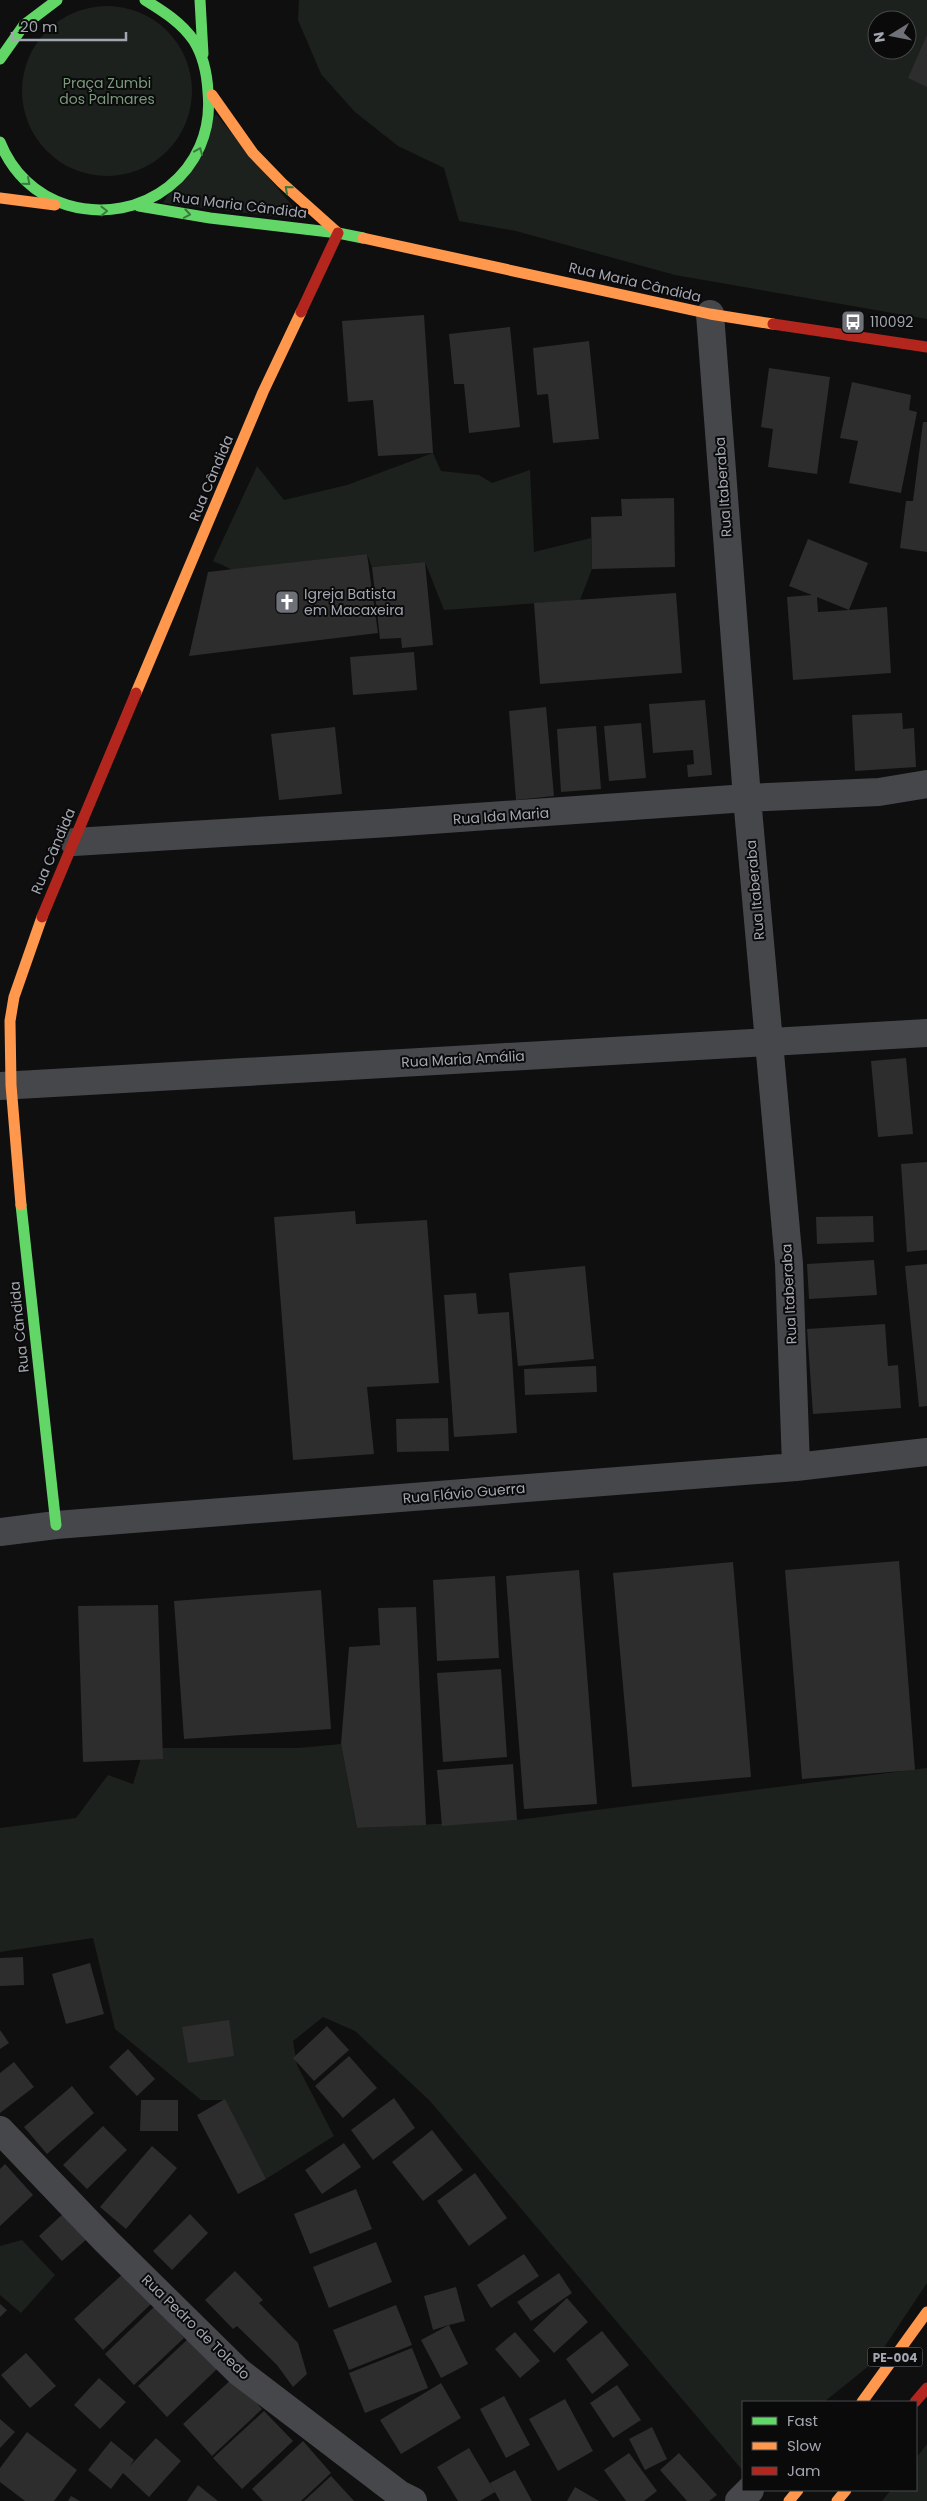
<svg xmlns="http://www.w3.org/2000/svg" width="927" height="2501" font-family="Poppins,sans-serif">
<style>
.green{fill:#1c211d;fill-rule:evenodd}
.building{fill:#2d2d2e;fill-rule:evenodd}
.lines{fill:none;stroke-linecap:round;stroke-linejoin:round}
.street{stroke:#45474a;stroke-width:28}
.fast{stroke:#63d668;stroke-width:11}
.slow{stroke:#ff974d;stroke-width:11}
.jam{stroke:#b3261e;stroke-width:11}
.oneway{stroke:#3b7a3e}
.labels{text-anchor:middle;dominant-baseline:central;stroke-width:4;stroke-linejoin:round;paint-order:stroke}
.shield{fill:#0a0a0b;stroke:#74777e;stroke-width:1}
.shield-label{font-size:12px;font-weight:bold;fill:#a2a6b0}
.park-label{font-size:14px;fill:#7b997d;stroke:#0a0a0b}
.street-label{font-size:14px;fill:#a2a6b0;stroke:#0a0a0b}
.poi-label{font-size:14px;fill:#a2a6b0;stroke:#0a0a0b;text-anchor:start}
</style>
<rect width="100%" height="100%" fill="#0f0f10"/>
<path class="green" d="M299 0H927V319L675 275 516 231 459 221 444 168 398 146 355 112 321 74 298 20ZM877 20H907V50H877Z
M22 91a85 85 0 1 1 170 0a85 85 0 1 1-170 0Z
M216 114 304 220 163 203Z
M433 453 441 471 479 475 492 483 530 470 534 552 591 538 592 569 580 600 444 610 425 562 372 567 367 554 233 570 213 561 257 466 284 500 347 485Z
M341 1744 357 1828 517 1820 927 1768V2283L875 2361 824 2402H743V2471L430 2101 355 2031 323 2017 293 2041 297 2065 334 2136 266 2179 225 2100H201L115 2029 93 1938 0 1952V1828L76 1818 108 1775 133 1784 144 1748H298Z
M22 2240 55 2275 21 2313 0 2295V2246Z
M927 2444V2501H882L891 2490H916V2458Z"/>
<path class="building" d="M927 35V87L908 78Z
M424 315 433 453 378 456 373 400 348 402 342 321Z
M510 327 520 427 469 433 464 384H454L449 334Z
M589 341 599 439 553 443 548 394 537 395 533 348Z
M769 368 830 377 817 474 768 467 773 429 761 427Z
M852 382 911 395 909 410 917 412 901 493 849 483 858 441 840 438Z
M923 422H927V552L900 548 906 501H913Z
M674 498 675 567 592 569 591 517 622 516 621 499Z
M808 539 868 563 849 610 887 607 891 673 793 680 787 597 812 595 789 586ZM817 597 849 610 818 612Z
M367 554 378 633 189 656 208 572Z
M425 562 433 645 402 648 401 638 380 639 372 567Z
M676 593 682 673 540 684 534 603Z
M414 652 417 690 353 695 350 657Z
M705 700 712 775 688 777 687 765 694 764 693 750 653 753 649 704Z
M546 707 554 796 516 800 509 711Z
M902 713 903 729 914 728 916 767 855 771 852 715Z
M641 723 646 778 609 781 604 726Z
M596 726 601 789 561 792 557 729Z
M335 727 342 794 279 800 271 734Z
M906 1058 913 1134 878 1137 871 1061Z
M927 1162V1250L907 1252 901 1164Z
M355 1211 356 1224 427 1220 439 1383 367 1387 374 1454 293 1460 274 1217Z
M873 1216 874 1242 817 1244 816 1217Z
M874 1260 877 1295 809 1299 807 1264Z
M927 1264V1406L919 1407 905 1266Z
M585 1266 594 1359 518 1366 509 1273Z
M476 1293 478 1314 509 1312 517 1433 454 1437 444 1295Z
M885 1324 888 1366 898 1365 901 1408 813 1414 807 1329Z
M596 1366 597 1392 525 1395 524 1369Z
M448 1418 449 1451 397 1452 396 1419Z
M899 1561 915 1770 802 1779 785 1570Z
M733 1562 751 1777 632 1787 613 1573Z
M579 1570 597 1804 524 1809 506 1576Z
M495 1576 499 1658 437 1661 433 1580Z
M321 1590 331 1729 184 1739 174 1601Z
M158 1605 163 1759 83 1762 78 1606Z
M416 1607 426 1825 357 1828 341 1744 349 1647 380 1645 378 1608Z
M501 1669 507 1757 443 1762 437 1673Z
M513 1764 517 1820 442 1826 437 1770Z
M23 1957 24 1985 0 1986V1958Z
M90 1963 104 2014 66 2024 52 1974Z
M229 2020 234 2056 188 2063 182 2027Z
M327 2026 349 2050 314 2081 293 2058Z
M0 2030 9 2043 0 2049Z
M128 2049 155 2079 137 2096 109 2067Z
M349 2056 377 2088 343 2118 315 2086Z
M14 2062 34 2087 0 2113V2073Z
M72 2086 94 2113 47 2154 24 2127Z
M394 2098 415 2128 373 2160 351 2130Z
M225 2099 266 2179 238 2194 197 2115Z
M141 2100H178V2131H140Z
M103 2126 127 2150 87 2189 63 2165Z
M432 2130 463 2170 423 2201 392 2162Z
M344 2143 361 2167 322 2194 305 2170Z
M152 2146 177 2168 126 2229 100 2207Z
M5 2164 33 2195 0 2226V2169Z
M475 2173 507 2218 469 2246 437 2201Z
M356 2189 372 2229 310 2254 294 2214Z
M65 2212 88 2238 62 2261 39 2236Z
M190 2214 208 2233 172 2270 153 2251Z
M376 2242 392 2282 329 2308 313 2267Z
M524 2254 539 2276 491 2308 477 2285Z
M235 2271 263 2300 259 2303 298 2343 307 2374 293 2387 277 2365 237 2326 233 2329 205 2300Z
M125 2272 153 2302 103 2350 74 2319Z
M559 2273 572 2293 531 2321 517 2302Z
M456 2287 465 2321 449 2325 468 2364 441 2378 421 2340 449 2325 433 2330 424 2296Z
M567 2298 588 2322 554 2353 533 2330Z
M0 2304 7 2310 0 2317Z
M396 2305 412 2345 349 2370 333 2330Z
M155 2306 184 2338 134 2385 105 2354Z
M602 2331 629 2365 592 2394 566 2359Z
M515 2332 540 2361 520 2378 495 2349Z
M189 2338 217 2369 167 2417 138 2386Z
M412 2348 428 2388 365 2413 349 2373Z
M26 2353 56 2386 30 2408 1 2375Z
M234 2377 262 2409 212 2456 183 2424Z
M99 2378 126 2402 100 2429 74 2405Z
M441 2383 461 2418 401 2454 380 2420Z
M617 2385 641 2420 613 2438 590 2403Z
M504 2396 530 2445 506 2458 480 2409Z
M565 2399 593 2451 558 2471 529 2419Z
M264 2411 293 2441 242 2489 213 2458Z
M0 2419 15 2432 0 2448Z
M652 2427 667 2459 645 2470 629 2439Z
M27 2432 77 2470 54 2501H25L0 2482V2468Z
M156 2438 181 2461 149 2497 123 2473 111 2489 88 2470 111 2441 134 2460 130 2466Z
M303 2441 331 2473 301 2501H263L252 2489Z
M469 2448 495 2492 480 2501H458L437 2467Z
M629 2453 657 2491 644 2501H626L604 2470Z
M679 2453 717 2495 709 2501H687L660 2470Z
M515 2470 532 2501H500L490 2483Z
M331 2476 354 2501H304Z
M198 2485 218 2501H187Z
M575 2487 599 2501H567Z
M71 2496 80 2501H68Z"/>
<g class="lines">
<path class="street" d="M710 314 747 798 789 1264 796 1467
M74 842 389 823 747 798 879 792 927 784
M0 1086 927 1033
M0 1532 56 1525 796 1467 927 1452
M0 2130 106 2241 239 2372 399 2494 413 2501
M739 2501 750 2490"/>
<path class="fast" d="M200 0 203 54
M0 59 24 25 57 0
M0 142C12 172 35 195 67 205 142 227 216 172 208 92 207 74 204 57 194 41 182 23 163 11 145 0
M139 206 210 218 338 233 363 238
M21 1205 56 1525"/>
<path class="slow" d="M212 95 253 153 282 183 338 233
M0 198 55 205
M363 238 710 314 773 324
M136 693 263 392 301 312
M21 1205 11 1085 10 1021 14 997 42 917
M862 2402 927 2312
M789 2501 798 2490
M837 2501 846 2490"/>
<path class="jam" d="M301 312 338 233
M773 324 927 347
M42 917 136 693
M915 2402 927 2388"/>
</g>
<defs><path id="oneway-chevron" d="M-2-3.5L2.5 0L-2 3.5" fill="none" stroke-width="1.6" stroke-linecap="round" stroke-linejoin="round" transform="scale(1.25)"/></defs>
<g class="oneway">
<use href="#oneway-chevron" transform="translate(199 151) rotate(-67)"/>
<use href="#oneway-chevron" transform="translate(27 182) rotate(41)"/>
<use href="#oneway-chevron" transform="translate(288 189) rotate(-139)"/>
<use href="#oneway-chevron" transform="translate(104 211) rotate(-1)"/>
<use href="#oneway-chevron" transform="translate(187 214) rotate(10)"/>
</g>
<defs>
<g id="bus-square" transform="scale(1.25)"><rect x="-9" y="-9" width="18" height="18" rx="4" fill="#6f7178" stroke="#0a0a0b"/><path d="M-5-6H5V4H4V6H2V4H-2V6H-4V4H-5ZM-3.5-4V0h7V-4ZM-3.5 1.2v1.5H-2V1.2ZM2 1.2v1.5H3.5V1.2Z" fill="#fff"/></g>
<g id="church-square" transform="scale(1.25)"><rect x="-9" y="-9" width="18" height="18" rx="4" fill="#6f7178" stroke="#0a0a0b"/><path d="M-1.2-6h2.4v3.5h3.3v2.4h-3.3V6h-2.4V-.1h-3.3v-2.4h3.3Z" fill="#fff"/></g>
</defs>
<g fill-rule="evenodd">
<use href="#bus-square" x="853" y="322"/>
<use href="#church-square" x="287" y="602"/>
</g>
<g class="labels">
<rect class="shield" x="867.5" y="2347.5" width="55" height="19" rx="4"/>
<g class="shield-label">
<text x="895" y="2357">PE-004</text>
</g>
<g class="park-label">
<text x="107" y="83">Praça Zumbi<tspan x="107" dy="16">dos Palmares</tspan></text>
</g>
<g class="street-label">
<text transform="translate(240 205) rotate(7)">Rua Maria Cândida</text>
<text transform="translate(635 282) rotate(13)">Rua Maria Cândida</text>
<text transform="translate(211 478) rotate(-67)">Rua Cândida</text>
<text transform="translate(723 487) rotate(-94)">Rua Itaberaba</text>
<text transform="translate(501 816) rotate(-4)">Rua Ida Maria</text>
<text transform="translate(53 851) rotate(-67)">Rua Cândida</text>
<text transform="translate(755 890) rotate(-95)">Rua Itaberaba</text>
<text transform="translate(463 1059) rotate(-3)">Rua Maria Amália</text>
<text transform="translate(789 1294) rotate(-93)">Rua Itaberaba</text>
<text transform="translate(19 1327) rotate(-96)">Rua Cândida</text>
<text transform="translate(464 1493) rotate(-5)">Rua Flávio Guerra</text>
<text transform="translate(196 2327) rotate(44)">Rua Pedro de Toledo</text>
</g>
<g class="poi-label">
<text x="870" y="322">110092</text>
<text x="304" y="594">Igreja Batista<tspan x="304" dy="16">em Macaxeira</tspan></text>
</g>
</g>
<rect x="742" y="2401" width="175" height="90" fill="#0a0a0b" stroke="#47484d"/>
<rect x="752" y="2417" width="25" height="8" fill="#63d668" stroke="#47484d"/>
<text x="787" y="2426" font-size="15" fill="#a2a6b0">Fast</text>
<rect x="752" y="2442" width="25" height="8" fill="#ff974d" stroke="#47484d"/>
<text x="787" y="2451" font-size="15" fill="#a2a6b0">Slow</text>
<rect x="752" y="2467" width="25" height="8" fill="#b3261e" stroke="#47484d"/>
<text x="787" y="2476" font-size="15" fill="#a2a6b0">Jam</text>
<g transform="translate(892 35) rotate(260)"><circle r="24" fill="#0a0a0b" stroke="#47484d"/>
<path d="M0-4L9 19L0 12L-9 19Z" fill="#6f7178"/>
<text y="-8" font-size="14" font-weight="bold" text-anchor="middle" fill="#a2a6b0">N</text>
</g>
<path d="M12 32v8h114v-8" fill="none" stroke="#a2a6b0" stroke-width="2.5"/>
<text x="20" y="32" font-size="15" fill="#a2a6b0" stroke="#0a0a0b" stroke-width="4" paint-order="stroke">20 m</text>
</svg>
